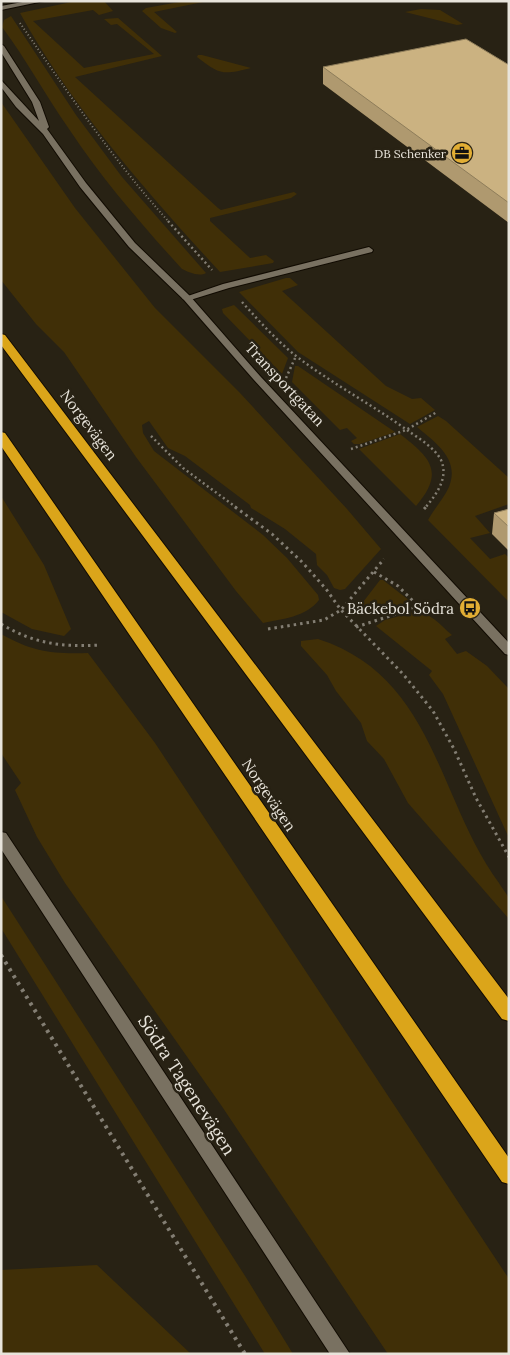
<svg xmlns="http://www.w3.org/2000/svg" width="510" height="1355" font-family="Lora,serif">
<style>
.green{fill:#402f07}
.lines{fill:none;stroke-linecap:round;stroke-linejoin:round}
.service-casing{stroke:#110b02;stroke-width:2}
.tertiary-casing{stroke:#110b02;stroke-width:2}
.motorway-casing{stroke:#110b02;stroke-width:2}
.path-far3{stroke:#837e73;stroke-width:2;stroke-dasharray:1 2.5;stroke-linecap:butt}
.path-far2{stroke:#837e73;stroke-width:2.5;stroke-dasharray:2 3;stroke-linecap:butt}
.path-far1{stroke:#837e73;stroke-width:3;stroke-dasharray:2.5 4;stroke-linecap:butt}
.path{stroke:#837e73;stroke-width:4;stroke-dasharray:3 5;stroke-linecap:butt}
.service{fill:#797161;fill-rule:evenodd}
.tertiary{fill:#797161;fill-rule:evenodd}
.motorway{fill:#dba51a;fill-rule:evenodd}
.wall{fill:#af996f}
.building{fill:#cbb281;stroke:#8e7d5a}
.labels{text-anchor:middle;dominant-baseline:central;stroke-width:5;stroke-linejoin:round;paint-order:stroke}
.far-poi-label{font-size:12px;fill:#e8e4db;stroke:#282214;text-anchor:end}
.street-label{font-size:15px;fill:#e8e4db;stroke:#282214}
.poi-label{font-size:15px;fill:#e8e4db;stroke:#282214;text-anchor:end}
.near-street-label{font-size:18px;fill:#e8e4db;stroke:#282214}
</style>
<rect width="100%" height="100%" fill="#282214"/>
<path class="green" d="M76 1H104L113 11 99 15 93 10 33 21 84 68 154 54 117 24 111 25 104 19 118 18 162 56 75 77 218 208 221 210 294 192 297 194 291 198 210 218V221L250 258 266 255 274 261 273 263 220 272C148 194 71 106 20 13Z
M185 1H208L154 12 177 32 175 33 161 28 142 11 146 8Z
M421 9 440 10 463 24 457 25 405 12Z
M11 16 76 115 122 177 206 273C199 277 188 272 182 269 142 225 102 179 69 129 46 96 26 59 2 27L4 20Z
M198 55H202L251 68C223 75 220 75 197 57Z
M1 102 75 208 155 308 240 393 347 509 381 549 345 589 340 590 334 588 327 575 317 565 316 554 285 529 251 508 250 505 185 456 168 448 149 421 142 425 143 433 154 451 263 535 287 558 318 595 319 600C306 617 282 619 263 623L236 591 136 457 64 352 36 324 1 280Z
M286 278H290L298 285 282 291 386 386 412 399 421 398 435 410 410 424 298 352 239 292Z
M234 305 288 358 282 374 223 313 222 309Z
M295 366H298L395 432 360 444H354L351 441 357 438 347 428 340 430 292 382Z
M438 416 446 421 509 478V504L475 516 490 533 470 538 490 559 505 554 509 558V602L428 520C434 509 444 498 449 487 460 459 436 443 417 427Z
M400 434C431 458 445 472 416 506L359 449Z
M1 496 44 565 71 629 64 636 32 629 1 612Z
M380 580H383L410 601 401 608 366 616 362 613 360 606Z
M414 612C431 612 440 625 452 635L445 639 457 654 466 651 487 666 509 689V838L443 694 429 675 432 671 376 626 385 620Z
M1 634C33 652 52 654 88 653L155 743 509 1279V1354H388L221 1105 65 883 37 837 15 790 21 783 1 753Z
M318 639C417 671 433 762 475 844 482 857 490 871 499 883 502 888 507 894 509 899 510 905 509 913 509 919L408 803 384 759 367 741 361 723 336 691 327 675 301 646V641Z
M1 896 247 1279 293 1354H265L1 928Z
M97 1265 191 1354H1V1270Z"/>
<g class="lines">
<g class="service-casing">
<path id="service" d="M28 1H44L1 10V6Z
M369 247 373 250 372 252 229 288 187 301 182 298 223 284Z"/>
</g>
<g class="tertiary-casing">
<path id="tertiary" d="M1 44 4 46 40 102 49 127 47 129 86 183 135 243 190 296 260 376 509 643V655L505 654 254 380 184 300 129 247 80 187 43 134 16 107 1 87V80L39 121 32 102 1 52Z
M1 832 6 833 350 1354H330L1 849Z"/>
</g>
<g class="motorway-casing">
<path id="motorway" d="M1 334 5 335 509 999V1021L502 1019 1 345Z
M1 432 5 433 509 1158V1184L502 1182 1 446Z"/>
</g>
<path class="path-far3" d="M20 23C67 91 113 160 169 222"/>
<path class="path-far2" d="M168 221 212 270
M242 302C259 321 276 340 296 356 331 383 371 404 407 430 418 438 434 447 441 460 449 478 436 495 425 508
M286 378 296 356
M151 436 183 468 237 508
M351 449 406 430 437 412"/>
<path class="path-far1" d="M235 507 272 534 302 562 326 589 341 610 403 674 433 711 454 749 476 798 509 857
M424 509 426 507
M374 572 398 586 418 606
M1 624C35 644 61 647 100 645
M356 627 430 603
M268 629 324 620 341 610 384 559"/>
<path class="path" d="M1 955 245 1354"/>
<use href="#service" class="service"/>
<use href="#tertiary" class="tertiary"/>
<use href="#motorway" class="motorway"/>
</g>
<path class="wall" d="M509 65V223L323 84V67Z
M509 509V551L492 534 494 513Z"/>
<path class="building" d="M466 39 509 65V203L323 67Z
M509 509V527L494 513Z"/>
<defs>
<g id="office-disc" transform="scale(1.125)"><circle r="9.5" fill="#e2ae34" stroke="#282214"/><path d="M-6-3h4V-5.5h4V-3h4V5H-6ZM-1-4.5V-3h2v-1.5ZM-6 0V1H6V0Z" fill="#111"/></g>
<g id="bus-disc" transform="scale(1.125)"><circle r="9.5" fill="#e2ae34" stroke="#282214"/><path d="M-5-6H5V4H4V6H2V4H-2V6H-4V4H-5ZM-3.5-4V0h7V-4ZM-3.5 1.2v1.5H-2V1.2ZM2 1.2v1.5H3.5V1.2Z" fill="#111"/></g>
</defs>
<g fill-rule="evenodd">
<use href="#office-disc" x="462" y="153"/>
<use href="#bus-disc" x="470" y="608"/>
</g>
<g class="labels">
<g class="far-poi-label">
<text x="446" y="153">DB Schenker</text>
</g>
<g class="street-label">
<text transform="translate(285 384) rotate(47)">Transportgatan</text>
<text transform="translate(89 425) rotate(53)">Norgevägen</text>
<text transform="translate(269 795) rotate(56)">Norgevägen</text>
</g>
<g class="poi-label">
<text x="454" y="608">Bäckebol Södra</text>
</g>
<g class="near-street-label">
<text transform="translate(187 1085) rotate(57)">Södra Tagenevägen</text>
</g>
</g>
<rect width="510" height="1355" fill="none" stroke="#e8e4db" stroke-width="5"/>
</svg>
